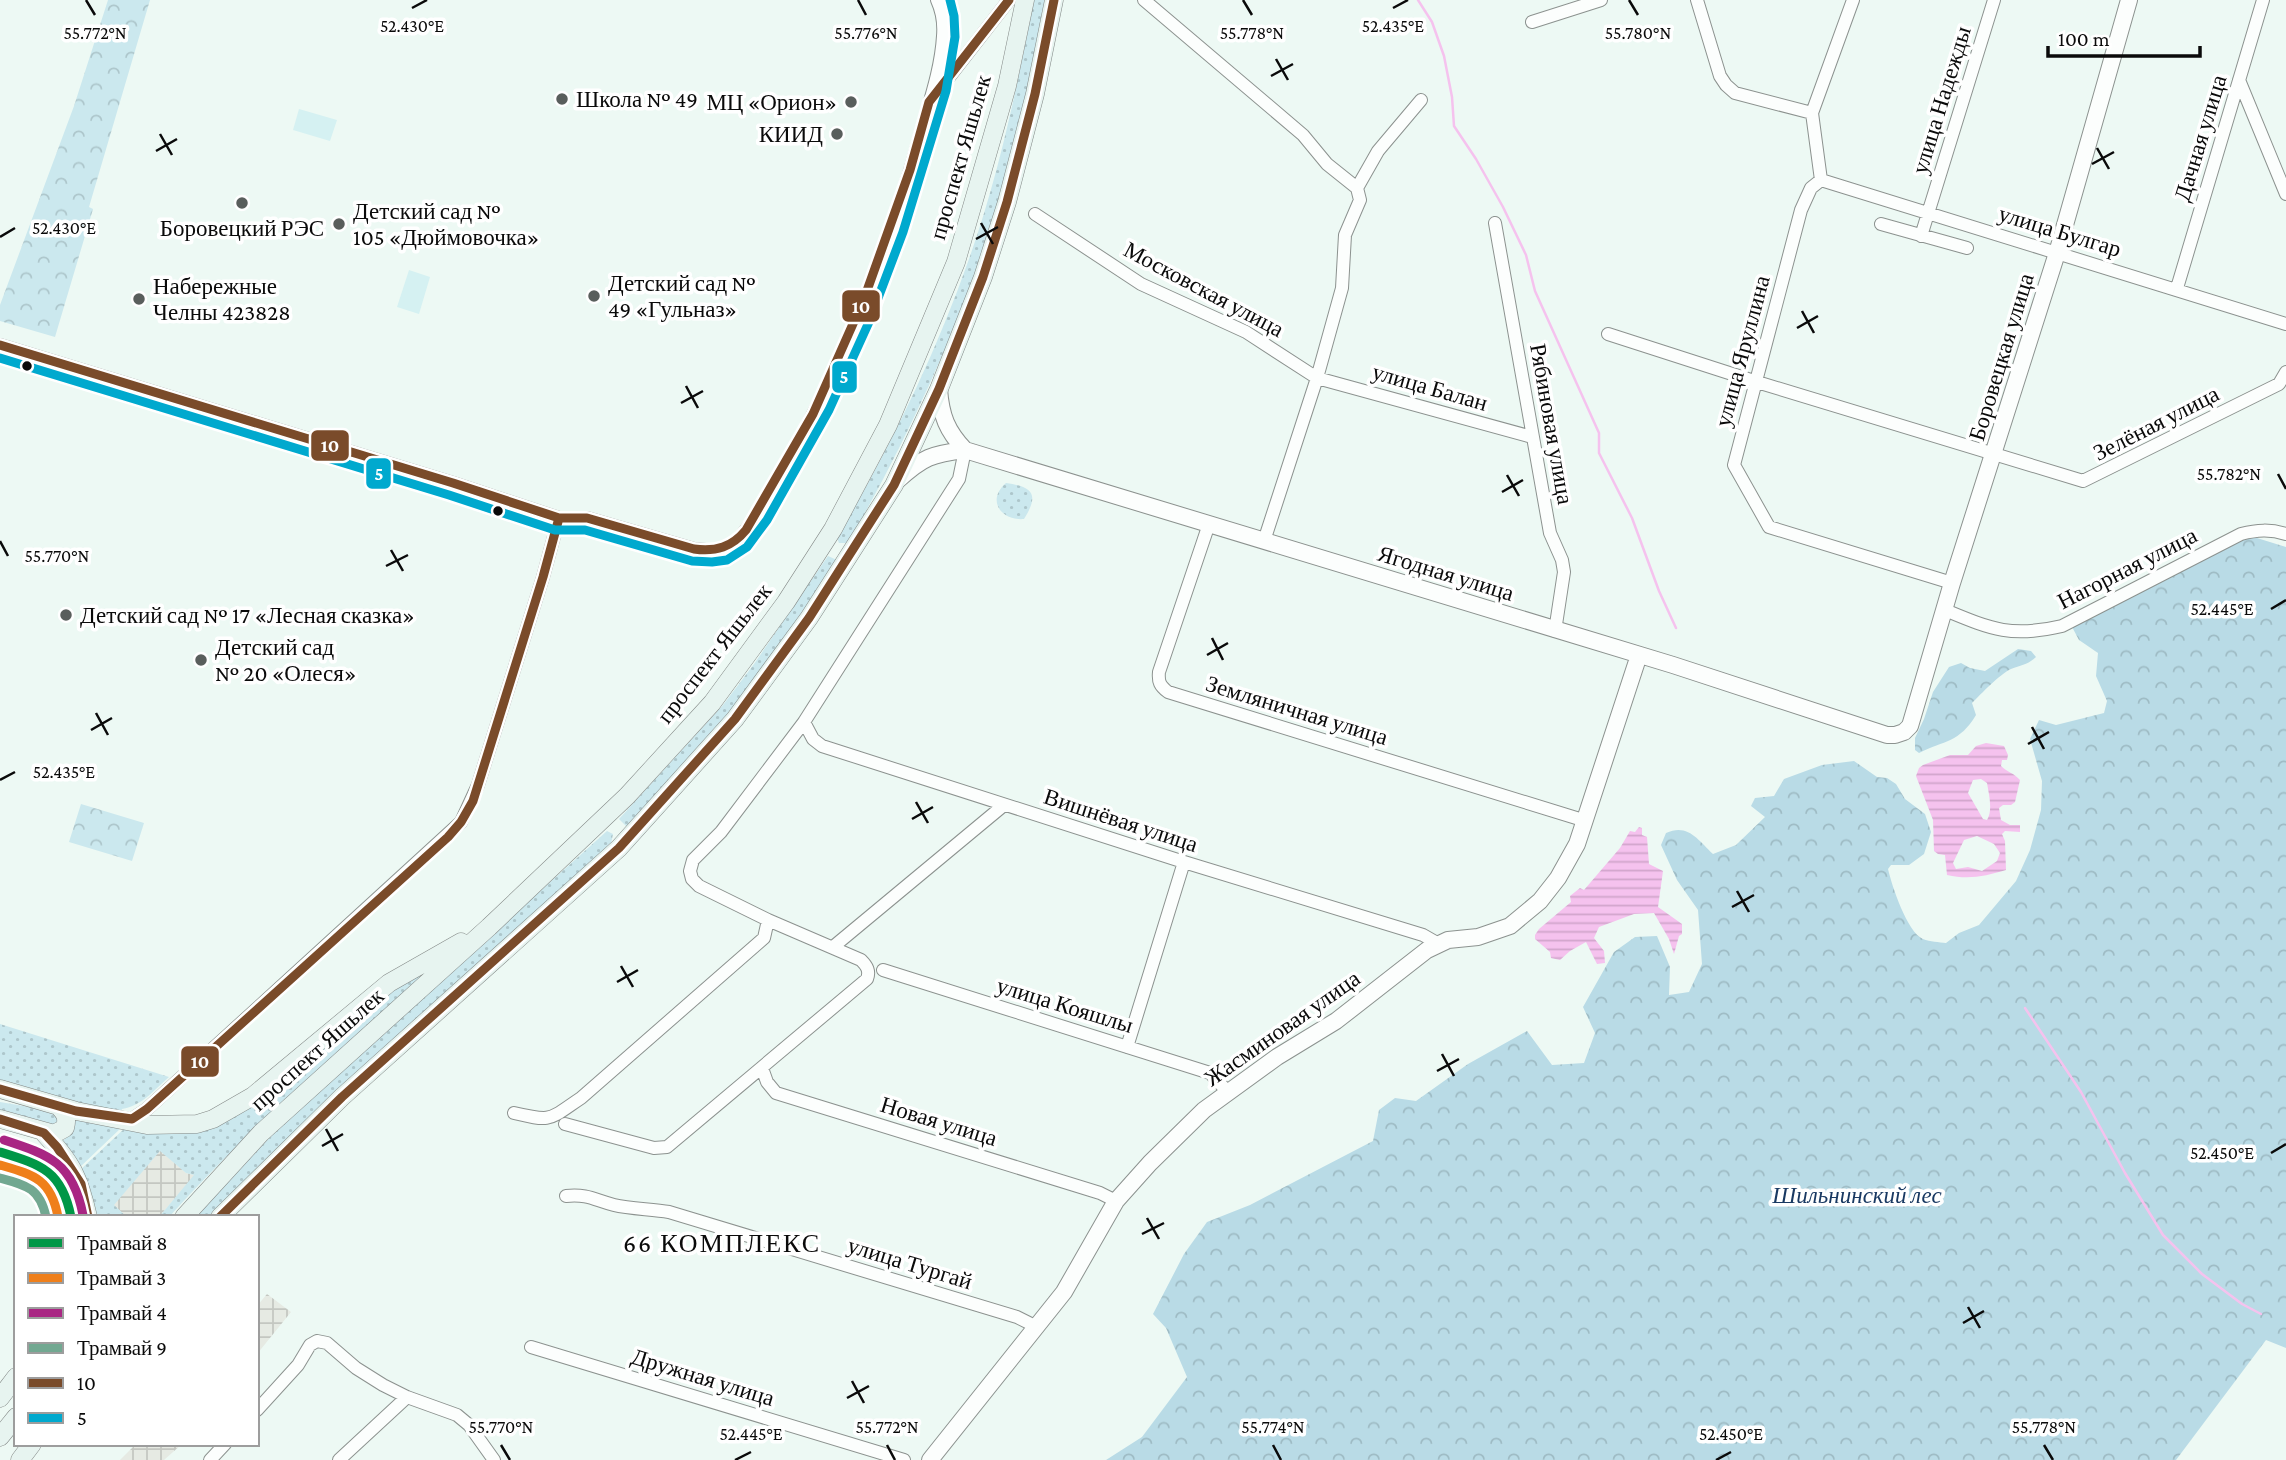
<svg xmlns="http://www.w3.org/2000/svg" width="2286" height="1460" font-family="'Crimson Pro',serif">
<style>
.industrial{fill:url(#industrial-grid)}
.grass{fill:url(#grass-dots)}
.forest{fill:url(#forest-crowns)}
.park{fill:url(#park-crowns)}
.pitch{fill:#d5f1f2}
.water{fill:url(#water-rules);fill-rule:evenodd}
.lines{fill:none;stroke-linecap:round;stroke-linejoin:round}
.stream{stroke:#f5c2ee;stroke-width:2.5}
.minor-casing{stroke:#8c928f;stroke-width:14}
.tertiary-casing{stroke:#8c928f;stroke-width:18}
.secondary-casing{stroke:#838886;stroke-width:19}
.minor{stroke:#fcfefd;stroke-width:12}
.tertiary{stroke:#fcfefd;stroke-width:16}
.secondary{stroke:#e7f4f0;stroke-width:18}
.bus-1-casing{stroke:#fff;stroke-width:14}
.bus-2-casing{stroke:#fff;stroke-width:14}
.bus-1{stroke:#7a4b2a;stroke-width:9}
.bus-2{stroke:#00a9ce;stroke-width:9}
.tram-1-casing{stroke:#fff;stroke-width:14}
.tram-2-casing{stroke:#fff;stroke-width:14}
.tram-3-casing{stroke:#fff;stroke-width:14}
.tram-4-casing{stroke:#fff;stroke-width:14}
.tram-1{stroke:#009746;stroke-width:9}
.tram-2{stroke:#ef7f1b;stroke-width:9}
.tram-3{stroke:#a92683;stroke-width:9}
.tram-4{stroke:#72a891;stroke-width:9}
.ticks{fill:none;stroke:#0a0a0a;stroke-width:2.5}
.poi-dot{fill:#595e5c;stroke:#fff;stroke-width:2.5}
.bus-dot{fill:#0a0a0a;stroke:#fff;stroke-width:2.5}
.labels{text-anchor:middle;dominant-baseline:central;stroke-width:7;stroke-linejoin:round;paint-order:stroke}
.poi-label{font-size:23px;fill:#0a0a0a;stroke:#fff;text-anchor:start}
.street-label{font-size:23px;fill:#0a0a0a;stroke:#fff}
.park-label{font-size:23px;font-style:italic;fill:#193962;stroke:#fff}
.quarter-label{font-size:26px;letter-spacing:2px;fill:#0a0a0a;stroke:#fff}
.ticks-label{font-size:18px;text-anchor:middle;fill:#0a0a0a;stroke:#fff;stroke-width:7;stroke-linejoin:round;paint-order:stroke}
.line-badge{stroke:#fff;stroke-width:2.5}
.badge-label{font-size:19px;text-anchor:middle;font-weight:bold;fill:#fff}
</style>
<defs>
<pattern id="industrial-grid" width="8" height="8" patternUnits="userSpaceOnUse" patternTransform="scale(1.75)"><rect width="8" height="8" fill="#e6eae3"/><path d="M0 4h8M4 0v8" fill="none" stroke="#c4c7c1"/></pattern>
<pattern id="grass-dots" width="8" height="8" patternUnits="userSpaceOnUse" patternTransform="scale(1.75)"><rect width="8" height="8" fill="#cbe8ee"/><path d="M2 2h.1M6 6h.1" fill="none" stroke="#adc6cb" stroke-width="1.8" stroke-linecap="round"/></pattern>
<pattern id="forest-crowns" width="20" height="18" patternUnits="userSpaceOnUse" patternTransform="scale(1.75)"><rect width="20" height="18" fill="#b9dbe6"/><path d="M2 6a3 3 0 1 1 6 0M12 15a3 3 0 1 1 6 0" fill="none" stroke="#9ebbc4"/></pattern>
<pattern id="park-crowns" width="20" height="18" patternUnits="userSpaceOnUse" patternTransform="scale(1.75)"><rect width="20" height="18" fill="#cbe8ee"/><path d="M2 6a3 3 0 1 1 6 0M12 15a3 3 0 1 1 6 0" fill="none" stroke="#adc6cb"/></pattern>
<pattern id="water-rules" width="6" height="5" patternUnits="userSpaceOnUse" patternTransform="scale(1.75)"><rect width="6" height="5" fill="#f5c2ee"/><path d="M0 2.5h6" fill="none" stroke="#d1a5cb"/></pattern>
</defs>
<rect width="100%" height="100%" fill="#edf9f4"/>
<path class="industrial" d="M160 1150 186 1173 195 1175 159 1217H127L113 1205Z
M267 1294 291 1312 257 1354V1306Z
M136 1444H182L164 1460H120Z"/>
<path class="grass" d="M1034 0H1046C1033 62 1024 127 1005 187 966 311 913 430 848 543H839L837 538C889 449 935 356 969 259 999 175 1017 87 1034 0Z
M1006 483C1034 487 1039 495 1024 519 1001 521 986 500 1006 483Z
M828 556 837 560 802 613 731 711 627 827 619 819 723 705 754 664Z
M607 831 613 834 611 844 307 1119 208 1217H192L297 1110Z
M441 959C349 1042 253 1124 169 1217H159L194 1175 186 1173 160 1151 114 1205 127 1217H93L80 1170 125 1128 199 1129 379 997Z
M0 1024 169 1077C154 1090 142 1106 122 1109L121 1112 76 1105 0 1082Z
M0 1102 53 1111 59 1120 56 1126 0 1114Z
M75 1117 121 1128 79 1168 60 1143 71 1134Z"/>
<path class="forest" d="M2244 534 2286 547V1348L2266 1340 2176 1460H1106L1142 1437 1187 1377 1166 1328 1153 1314 1184 1254 1207 1222 1250 1205 1373 1141 1379 1110 1395 1098 1416 1101 1468 1064 1527 1031 1552 1065 1584 1063 1595 1033 1583 1007 1614 952 1635 937 1657 936 1670 967 1669 995 1689 992 1702 964 1698 910 1677 880 1661 845 1666 833C1688 823 1698 840 1713 854L1736 845 1765 817 1751 806 1755 798 1774 796 1784 779 1822 765 1854 761 1877 777 1887 778 1896 784 1905 799 1925 814 1931 832 1924 854 1909 865H1891L1888 869C1892 886 1907 932 1923 939 1930 942 1939 942 1946 943L1959 933 1979 925 2016 881 2030 850 2041 810 2042 781 2030 739 2039 720 2056 725 2104 713 2107 701 2096 676 2098 653 2079 640 2071 625Z
M2018 649 2031 651 2036 657C2028 665 2021 665 2011 669 2000 674 1981 694 1972 703L1976 715C1959 743 1945 740 1919 753L1915 750V738L1924 719 1933 692 1949 667 1961 663 1970 668 1985 671Z"/>
<path class="park" d="M108 0H150L89 207 93 209 55 337 0 321V305L74 106Z
M81 804 144 823 132 861 69 842Z"/>
<path class="pitch" d="M299 109 337 120 330 141 293 130Z
M409 270 430 277 419 314 397 307Z"/>
<path class="water" d="M1986 743 2004 746 2008 755 2007 760H2002L2001 766C2007 772 2014 773 2020 780L2015 802 2011 805H2003L1999 808 2001 820 2010 825H2020V832L2005 831 2002 834 2005 841 2006 870C1986 876 1969 880 1947 875L1945 855 1938 854 1934 851 1933 820 1916 776 1919 768 1923 765 1950 755H1968L1976 746ZM1981 779 1987 783C1989 795 1993 810 1987 820L1983 819 1968 793 1973 780ZM1977 836 1994 844 2000 853 1997 861 1982 871 1968 867 1956 869 1953 863 1964 840Z
M1639 827 1642 828V835L1647 837 1649 864 1663 871 1658 907 1682 924V934L1679 936 1674 954 1669 939 1654 913 1634 914 1599 927 1594 938 1604 951 1605 963 1597 964 1586 942 1570 951 1560 960 1551 958 1550 952 1535 939V935L1539 929 1571 902 1570 896 1580 888 1584 890 1620 848 1630 831 1635 832Z"/>
<g class="lines">
<path class="stream" d="M1418 0 1432 22 1444 56 1452 97 1454 126 1476 159 1503 207 1526 255 1535 291 1599 433V453L1632 518 1659 591 1676 628
M2025 1008 2081 1092 2125 1173 2163 1235 2202 1274 2242 1304 2261 1314"/>
<g class="minor-casing">
<path id="minor" d="M1144 0 1303 135 1327 164 1357 188
M1697 0 1720 76 1726 85 1735 93 1812 113
M1853 0 1812 113 1821 180 1811 188 1801 210 1734 465 1769 527 1952 583
M1532 22 1601 0
M2239 80 2286 194
M932 99 1009 0
M1821 180 2286 324
M1357 188 1378 151 1421 100
M1035 214 1141 284 1246 332 1317 378 1532 437
M1495 223 1550 533 1562 560 1564 572 1555 631
M1881 224 1967 248
M1921 236 1994 0
M2177 288 2263 0
M1608 334 1757 382 2083 481 2279 384 2286 372
M0 345 453 483 559 518H587L694 549C710 551 726 552 738 539 753 525 762 503 773 486 836 383 886 256 919 140 928 106 941 71 943 36 944 24 942 11 937 0
M1209 524 1159 672C1158 682 1160 686 1168 692L1586 821
M1264 541 1317 378 1342 288 1345 235 1360 200 1357 188
M1945 610C1991 629 2011 638 2062 626L2241 534C2257 530 2270 529 2286 534
M804 722 813 739 822 746 1184 862 1423 935 1437 943
M833 947 1004 805
M883 970 1210 1073 1228 1092
M1127 1047 1184 862
M762 1068 767 1082 776 1093 1100 1193 1116 1201
M514 1113C553 1122 548 1120 581 1098L764 938 768 920
M126 1119H132L147 1109 461 822 478 785 543 577 559 518
M565 1124 654 1148 667 1147 867 979C870 971 867 966 861 960L768 920 699 886 692 879 690 871 693 860 721 832 804 722 959 479 965 450
M566 1196C589 1194 594 1200 614 1205 630 1209 652 1209 669 1212L1017 1317 1037 1327
M531 1347 904 1460
M257 1410 298 1365 310 1345 317 1341 327 1343 356 1368 383 1385 407 1397 457 1415 469 1425 494 1460
M210 1460 225 1444
M339 1460 407 1397"/>
</g>
<g class="tertiary-casing">
<path id="tertiary" d="M939 389C941 416 947 431 965 450
M898 480C923 457 932 454 965 450L1673 665 1887 735H1895L1904 732 1910 726 1952 583 2057 253 2129 0
M930 1460 1064 1292 1116 1201 1150 1163 1204 1110 1277 1057 1336 1021 1427 950 1448 940 1478 937 1510 926 1540 901 1558 878 1577 844 1639 655"/>
</g>
<g class="secondary-casing">
<path id="secondary" d="M0 1089 76 1111 147 1125 197 1124 213 1119 253 1096 389 983 461 942
M0 1119 54 1134 65 1128C68 1117 65 1113 58 1106
M44 1133C72 1163 79 1177 88 1217
M184 1217 261 1133 489 927 627 796 712 703 786 602 833 529 888 425 956 262 1007 86 1025 0
M220 1217 342 1097 619 848 735 719 809 618 894 485 939 389 983 277 1007 202 1035 94 1054 0
M0 1398 16 1377
M0 1437 16 1417
M20 1460 32 1444"/>
</g>
<use href="#minor" class="minor"/>
<use href="#tertiary" class="tertiary"/>
<use href="#secondary" class="secondary"/>
<g class="bus-1-casing">
<path id="bus-1" d="M0 345 453 483 559 518H587L694 549C716 552 732 547 746 530L813 414 864 299 910 170 929 102 1009 0
M0 1089 76 1111 132 1119 147 1109 448 837 461 822 473 801 543 577 559 518
M0 1119 44 1133 57 1147 81 1184 88 1217
M220 1217 342 1097 619 848 735 719 809 618 894 485 939 389 983 277 1007 202 1035 94 1054 0"/>
</g>
<g class="bus-2-casing">
<path id="bus-2" d="M0 358 449 495 555 530H585L692 561 712 562 727 560 747 547 767 520 829 410 869 322 903 232 946 91 955 37 954 16 950 0"/>
</g>
<use href="#bus-1" class="bus-1"/>
<use href="#bus-2" class="bus-2"/>
<g class="tram-1-casing">
<path id="tram-1" d="M0 1152C42 1165 62 1171 71 1217"/>
</g>
<g class="tram-2-casing">
<path id="tram-2" d="M0 1165C34 1175 51 1179 58 1217"/>
</g>
<g class="tram-3-casing">
<path id="tram-3" d="M4 1140C50 1155 73 1163 83 1215"/>
</g>
<g class="tram-4-casing">
<path id="tram-4" d="M0 1178C26 1185 40 1188 46 1217"/>
</g>
<use href="#tram-1" class="tram-1"/>
<use href="#tram-2" class="tram-2"/>
<use href="#tram-3" class="tram-3"/>
<use href="#tram-4" class="tram-4"/>
</g>
<path class="ticks" d="M86 0 95 15M858 0 866 15M1243 0 1252 15M1629 0 1638 15M412 8 427 0M1393 8 1408 0M1276 59 1288 80M1271 76 1293 64M160 134 172 155M2097 148 2109 169M156 151 177 139M2092 164 2114 152M981 223 993 244M0 237 15 228M976 239 998 227M1802 311 1814 333M1797 328 1818 316M686 386 698 408M681 403 703 391M2278 474 2286 489M1507 475 1519 496M1502 492 1523 480M0 541 8 556M391 550 403 571M386 566 408 555M2271 609 2286 600M1212 638 1223 660M1207 655 1228 643M96 713 108 735M2032 727 2044 749M91 730 112 718M2028 744 2049 732M0 780 15 772M916 802 928 823M912 819 933 807M1737 891 1749 912M1732 907 1754 895M621 966 633 987M617 982 638 970M1442 1054 1454 1076M1437 1071 1459 1059M326 1129 338 1151M322 1146 343 1134M2271 1153 2286 1144M1147 1218 1159 1239M1142 1234 1164 1223M1968 1307 1980 1328M1963 1323 1984 1311M852 1381 864 1403M847 1398 869 1386M501 1445 510 1460M887 1445 895 1460M1273 1445 1281 1460M2044 1445 2053 1460M735 1460 751 1452M1716 1460 1731 1452"/>
<g class="poi-dot">
<circle cx="562" cy="99" r="7"/>
<circle cx="851" cy="102" r="7"/>
<circle cx="837" cy="134" r="7"/>
<circle cx="242" cy="203" r="7"/>
<circle cx="339" cy="224" r="7"/>
<circle cx="594" cy="296" r="7"/>
<circle cx="139" cy="299" r="7"/>
<circle cx="66" cy="615" r="7"/>
<circle cx="201" cy="660" r="7"/>
</g>
<g class="bus-dot">
<circle cx="27" cy="366" r="6"/>
<circle cx="498" cy="511" r="6"/>
</g>
<g class="labels">
<g class="poi-label">
<text x="576" y="99">Школа № 49</text>
<text x="837" y="102" text-anchor="end">МЦ «Орион»</text>
<text x="823" y="134" text-anchor="end">КИИД</text>
<text x="353" y="211">Детский сад №<tspan x="353" dy="26">105 «Дюймовочка»</tspan></text>
<text x="242" y="228" text-anchor="middle">Боровецкий РЭС</text>
<text x="608" y="283">Детский сад №<tspan x="608" dy="26">49 «Гульназ»</tspan></text>
<text x="153" y="286">Набережные<tspan x="153" dy="26">Челны 423828</tspan></text>
<text x="80" y="615">Детский сад № 17 «Лесная сказка»</text>
<text x="215" y="647">Детский сад<tspan x="215" dy="26">№ 20 «Олеся»</tspan></text>
</g>
<g class="street-label">
<text transform="translate(1941 100) rotate(-73)">улица Надежды</text>
<text transform="translate(2200 138) rotate(-73)">Дачная улица</text>
<text transform="translate(960 157) rotate(-74)">проспект Яшьлек</text>
<text transform="translate(2060 231) rotate(17)">улица Булгар</text>
<text transform="translate(1204 289) rotate(28)">Московская улица</text>
<text transform="translate(1742 351) rotate(-75)">улица Яруллина</text>
<text transform="translate(2001 357) rotate(-73)">Боровецкая улица</text>
<text transform="translate(1430 387) rotate(16)">улица Балан</text>
<text transform="translate(2156 423) rotate(-27)">Зелёная улица</text>
<text transform="translate(1552 424) rotate(80)">Рябиновая улица</text>
<text transform="translate(2127 568) rotate(-27)">Нагорная улица</text>
<text transform="translate(1446 573) rotate(17)">Ягодная улица</text>
<text transform="translate(714 653) rotate(-52)">проспект Яшьлек</text>
<text transform="translate(1297 710) rotate(17)">Земляничная улица</text>
<text transform="translate(1121 820) rotate(18)">Вишнёвая улица</text>
<text transform="translate(1065 1005) rotate(17)">улица Кояшлы</text>
<text transform="translate(1282 1028) rotate(-35)">Жасминовая улица</text>
<text transform="translate(317 1049) rotate(-42)">проспект Яшьлек</text>
<text transform="translate(939 1121) rotate(17)">Новая улица</text>
<text transform="translate(910 1263) rotate(17)">улица Тургай</text>
<text transform="translate(703 1377) rotate(17)">Дружная улица</text>
</g>
<g class="park-label">
<text x="1857" y="1195">Шильнинский лес</text>
</g>
<g class="quarter-label">
<text x="722" y="1243">66 КОМПЛЕКС</text>
</g>
</g>
<g class="ticks-label">
<text x="412" y="32">52.430°E</text>
<text x="1393" y="32">52.435°E</text>
<text x="95" y="39">55.772°N</text>
<text x="866" y="39">55.776°N</text>
<text x="1252" y="39">55.778°N</text>
<text x="1638" y="39">55.780°N</text>
<text x="64" y="234">52.430°E</text>
<text x="2229" y="480">55.782°N</text>
<text x="57" y="562">55.770°N</text>
<text x="2222" y="615">52.445°E</text>
<text x="64" y="778">52.435°E</text>
<text x="2222" y="1159">52.450°E</text>
<text x="501" y="1433">55.770°N</text>
<text x="887" y="1433">55.772°N</text>
<text x="1273" y="1433">55.774°N</text>
<text x="2044" y="1433">55.778°N</text>
<text x="751" y="1440">52.445°E</text>
<text x="1731" y="1440">52.450°E</text>
</g>
<g class="line-badge">
<rect x="841" y="289" width="40" height="34" rx="7" fill="#7a4b2a"/>
<rect x="831" y="360" width="27" height="34" rx="7" fill="#00a9ce"/>
<rect x="310" y="429" width="40" height="33" rx="7" fill="#7a4b2a"/>
<rect x="365" y="457" width="27" height="33" rx="7" fill="#00a9ce"/>
<rect x="180" y="1045" width="40" height="33" rx="7" fill="#7a4b2a"/>
</g>
<g class="badge-label">
<text x="861" y="313">10</text>
<text x="844" y="383">5</text>
<text x="330" y="452">10</text>
<text x="379" y="480">5</text>
<text x="200" y="1068">10</text>
</g>
<rect x="14" y="1215" width="245" height="231" fill="#ffffff" stroke="#9d9d9d" stroke-width="2"/>
<rect x="28" y="1238" width="35" height="10" fill="#009746" stroke="#9d9d9d" stroke-width="2"/>
<text x="77" y="1250" font-size="21" fill="#0a0a0a">Трамвай 8</text>
<rect x="28" y="1273" width="35" height="10" fill="#ef7f1b" stroke="#9d9d9d" stroke-width="2"/>
<text x="77" y="1285" font-size="21" fill="#0a0a0a">Трамвай 3</text>
<rect x="28" y="1308" width="35" height="10" fill="#a92683" stroke="#9d9d9d" stroke-width="2"/>
<text x="77" y="1320" font-size="21" fill="#0a0a0a">Трамвай 4</text>
<rect x="28" y="1343" width="35" height="10" fill="#72a891" stroke="#9d9d9d" stroke-width="2"/>
<text x="77" y="1355" font-size="21" fill="#0a0a0a">Трамвай 9</text>
<rect x="28" y="1378" width="35" height="10" fill="#7a4b2a" stroke="#9d9d9d" stroke-width="2"/>
<text x="77" y="1390" font-size="21" fill="#0a0a0a">10</text>
<rect x="28" y="1413" width="35" height="10" fill="#00a9ce" stroke="#9d9d9d" stroke-width="2"/>
<text x="77" y="1425" font-size="21" fill="#0a0a0a">5</text>
<path d="M2048 46v10h152v-10" fill="none" stroke="#0a0a0a" stroke-width="3.5"/>
<text x="2058" y="46" font-size="21" fill="#0a0a0a" stroke="#ffffff" stroke-width="5" paint-order="stroke">100 m</text>
</svg>
